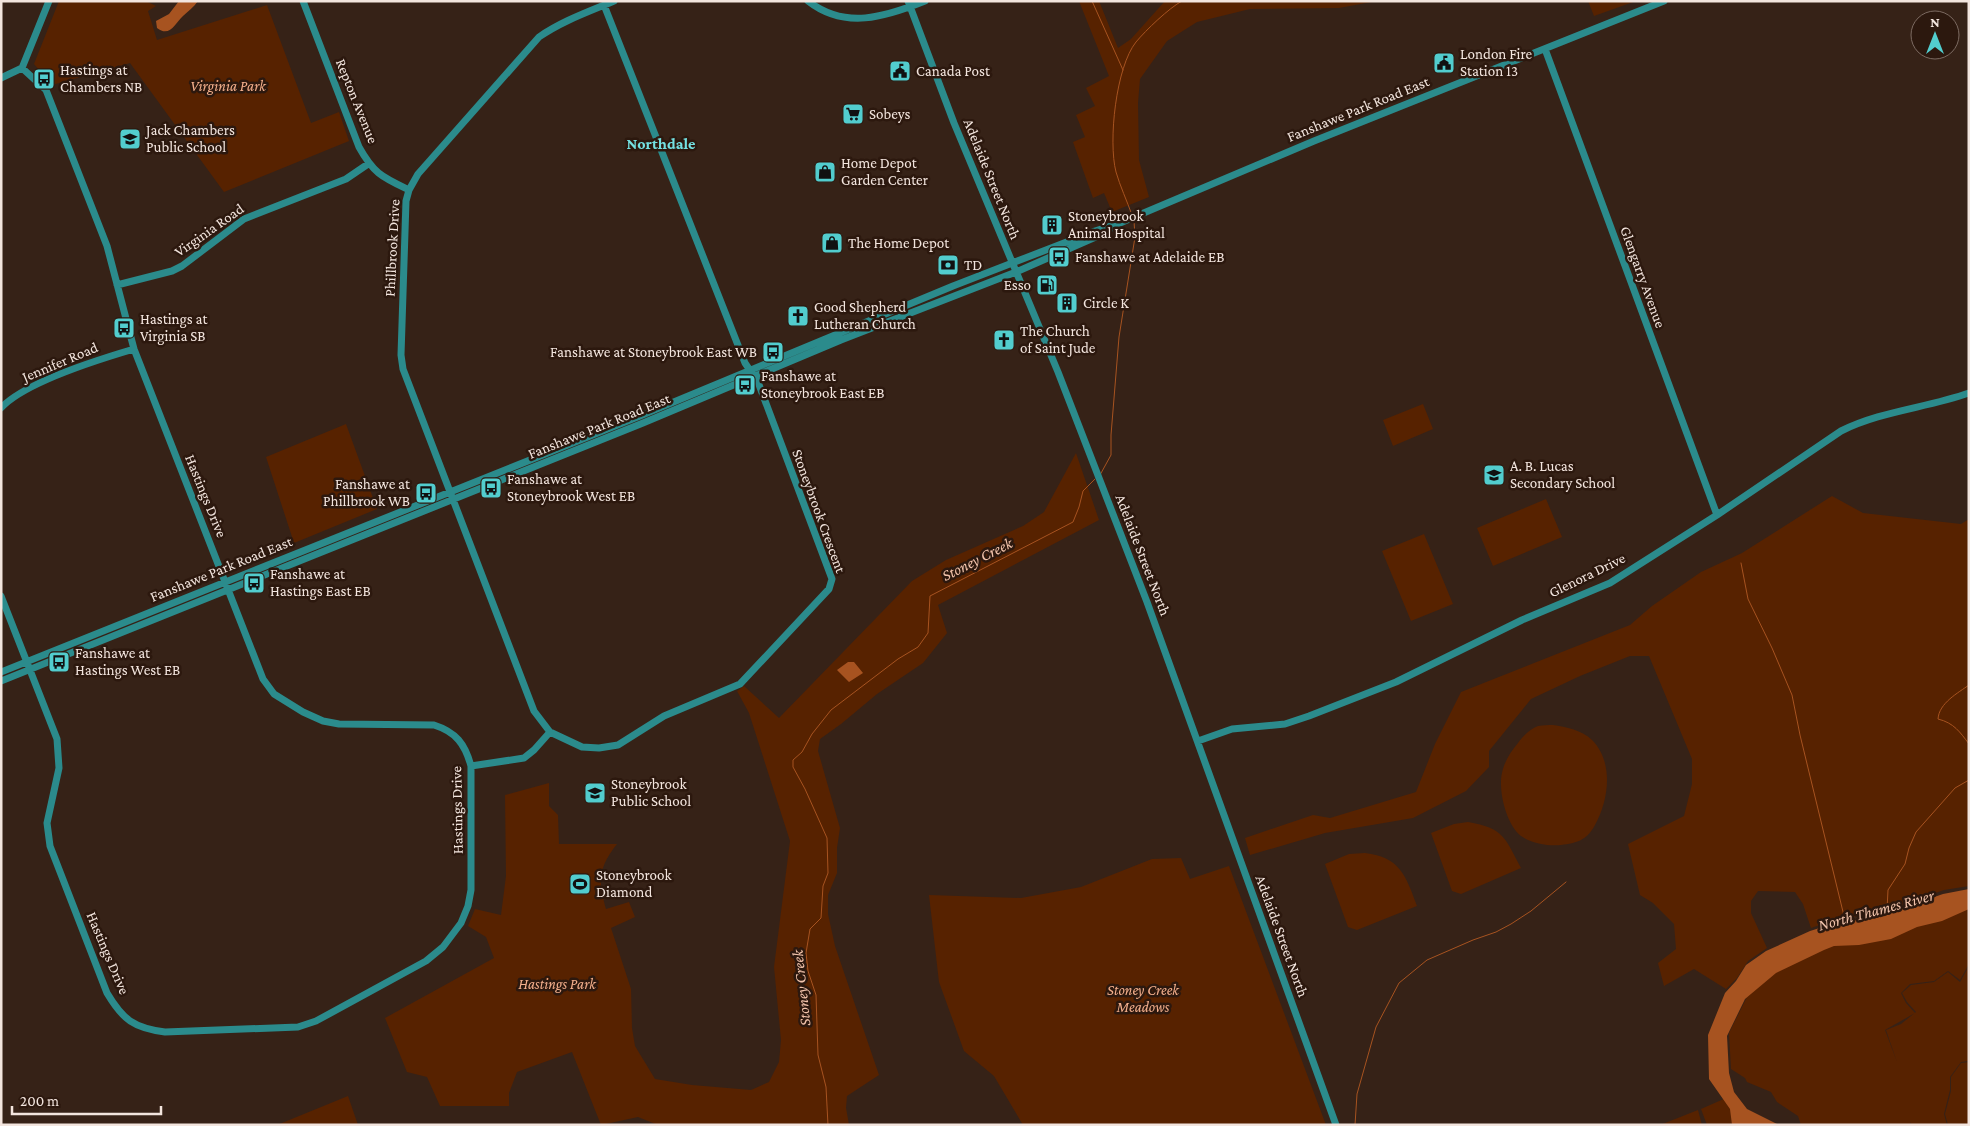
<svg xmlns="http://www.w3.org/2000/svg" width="1970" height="1126" font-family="'Crimson Pro',serif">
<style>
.green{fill:#572200}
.water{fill:#a75320}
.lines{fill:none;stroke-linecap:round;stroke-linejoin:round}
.stream{stroke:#a75320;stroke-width:1}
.secondary{stroke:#2b8b8c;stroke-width:7}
.labels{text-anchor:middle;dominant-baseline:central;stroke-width:5;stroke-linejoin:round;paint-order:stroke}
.poi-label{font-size:15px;fill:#f3e5de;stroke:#2c180e;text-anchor:start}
.park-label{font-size:15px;font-style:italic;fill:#f4af8c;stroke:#2c180e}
.street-label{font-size:15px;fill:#f3e5de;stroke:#2c180e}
.neighbourhood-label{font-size:16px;font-weight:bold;fill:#74e1e2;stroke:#2c180e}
.water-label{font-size:16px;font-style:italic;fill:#f2c3ab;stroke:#2c180e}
</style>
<rect width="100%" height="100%" fill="#362217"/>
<path class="green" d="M59 1H146L156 6 148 11 157 40 267 5 311 123 339 112 349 141 224 192 130 63 52 85 34 64Z
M1079 1H1099L1118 48 1131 39 1165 1H1377L1339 8 1250 9 1197 22 1167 41 1140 79 1138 103 1139 160 1149 197 1112 212 1104 193 1093 198 1073 142 1085 137 1076 115 1095 106 1086 88 1109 76Z
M1588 1H1636L1594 16Z
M1423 404 1433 429 1393 446 1383 420Z
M346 424 377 509 294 543 266 457Z
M1076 453 1099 520 938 605 947 633 923 663 877 694 841 724 820 739 818 751 840 828 837 848V873L828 895V914L835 946 879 1075 847 1096 846 1108 849 1125H658L638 1117 601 1125 572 1052 517 1072 509 1093V1106H440L427 1077 407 1072 385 1018 494 958 486 937 468 926 475 909 501 915 506 876 505 795 549 783V806L558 815 559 844H617C598 868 598 881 606 909L629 902 635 917 611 928 631 989 632 1028 635 1046 655 1079 692 1085 751 1090 769 1082 779 1062 781 1040 774 967 790 841 749 713 737 691 744 686 779 718 912 581 946 560 1023 526 1044 512Z
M1832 496 1863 513 1961 524 1969 519V886L1944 890 1887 910 1828 922 1811 928 1803 904 1795 892 1758 891 1751 901V913L1767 948 1748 961 1737 978 1726 989 1694 969 1664 986 1658 963 1676 949 1674 924 1653 903 1640 895 1628 844 1684 816 1692 784V759L1649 656H1630L1580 676 1531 699 1489 751V767L1466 791 1413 818 1325 833 1250 855 1245 838 1313 815 1330 818 1416 792 1435 744 1461 692 1630 625 1652 606 1701 572 1742 553Z
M1546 499 1562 537 1493 566 1477 528Z
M1424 534 1453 604 1411 621 1382 551Z
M1553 725C1566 727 1582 730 1592 740 1614 762 1609 800 1595 825 1587 840 1577 843 1561 845 1548 846 1532 844 1521 836 1506 824 1498 790 1502 773 1504 762 1511 751 1518 743 1523 736 1530 729 1538 726 1543 725 1549 725 1553 725Z
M1468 822C1504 828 1505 838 1521 868L1461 894 1452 891 1431 833 1454 824Z
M1365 853C1400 857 1406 876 1417 906L1357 930 1348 927 1325 864 1349 854Z
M1181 858 1190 879 1229 866 1326 1125H1023L994 1076 964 1051 939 982 929 895 1021 898 1081 887 1152 859Z
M1969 907V964L1960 980 1948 971 1934 981 1910 984 1901 993 1906 1003 1915 1013 1885 1030 1897 1062 1886 1030 1901 1024 1916 1012 1907 1002 1902 993 1911 985 1934 982 1948 972 1960 982 1969 966V1061L1961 1062 1950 1077V1090L1944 1114 1947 1125H1912L1910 1122 1911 1125H1801L1798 1116 1777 1102 1771 1092 1747 1082 1745 1078 1731 1069 1729 1033 1747 997 1777 971 1825 947 1919 925Z
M1969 1062V1125H1948L1945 1114 1951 1091V1077L1961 1063Z
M348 1096 358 1125H277Z
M1726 1098 1731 1107 1732 1125H1707L1701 1109Z
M1698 1110 1702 1125H1660Z"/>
<path class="water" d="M179 1H198C194 7 188 11 183 16 175 23 170 38 157 28L156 21 169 14Z
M848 662H854L863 673 849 682 837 670Z
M1969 889V909L1942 921 1917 927 1891 939 1859 945 1834 946 1824 950 1776 973 1745 999 1727 1036 1729 1073 1734 1092 1747 1109 1779 1125H1732L1730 1109 1709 1079 1708 1035 1725 993 1736 981 1746 965 1766 951 1810 931 1826 926 1885 914 1943 894Z"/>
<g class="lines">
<path class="stream" d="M1092 1 1123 70
M1132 215C1127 201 1120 186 1116 172 1108 141 1116 67 1136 42 1146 30 1169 8 1182 1
M1100 475 1111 455V435L1119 337 1135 237 1134 221
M1741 563 1748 599 1772 648 1792 695 1800 735 1845 920
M1969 685C1958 693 1939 703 1938 719 1954 723 1960 732 1969 744
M1887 910 1888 890 1905 864 1909 848 1916 832 1955 788 1969 780
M828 1125 826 1087 818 1055 816 995 808 971 806 953 810 929 821 918 823 886 828 873 827 838 805 789 793 767V760L802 752 812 734 831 710 898 659 918 647 928 633 930 596 1073 522 1079 507 1083 491 1095 479
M1355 1125 1357 1094 1376 1027 1399 983 1427 960 1473 940 1496 932 1511 924 1531 911 1566 882"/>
<path class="secondary" d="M303 1 359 147C374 174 382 177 409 190
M808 1C845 30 885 17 925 1
M908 1 954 123 1058 372 1147 602 1336 1125
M604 5 745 363 758 382 832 579 829 589 740 684 664 716 618 745 599 748 582 747 550 732 534 711 403 369 401 355 406 201 409 190 418 174 539 37C562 21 588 12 614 1
M1545 49 1717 515
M1 78 22 68 49 1
M117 285 172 271 182 266 244 219 346 179 368 164
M1 408C24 383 100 359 134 349
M1 596 57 739 59 768 47 823 50 846 107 993C123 1020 134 1028 165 1032L298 1027 316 1021 426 961 443 947 461 923 468 906 471 890V766C465 744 456 732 434 725L339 724 323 721 303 712 274 694 263 679 134 349 107 246 46 90 22 68
M1 672 640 416 953 286 1095 231 1120 223 1314 141 1664 1
M1 681 643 423 841 340 1016 272 1098 236 1110 229
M1198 741 1232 729 1285 724 1309 716 1396 682 1522 620 1610 583 1717 515 1841 431C1881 411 1926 408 1969 393
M471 766 524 758 534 750 550 732"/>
</g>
<defs>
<g id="civic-square" transform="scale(1.125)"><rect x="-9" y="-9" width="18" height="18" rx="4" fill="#52cdce" stroke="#2c180e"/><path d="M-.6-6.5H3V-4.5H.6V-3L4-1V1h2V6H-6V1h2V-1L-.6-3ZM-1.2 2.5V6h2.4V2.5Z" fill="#111"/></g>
<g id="bus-square" transform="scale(1.125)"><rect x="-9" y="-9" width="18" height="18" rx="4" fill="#52cdce" stroke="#2c180e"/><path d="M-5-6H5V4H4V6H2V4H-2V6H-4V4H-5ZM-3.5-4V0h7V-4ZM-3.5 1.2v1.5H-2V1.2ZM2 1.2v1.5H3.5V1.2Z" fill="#111"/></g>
<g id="supermarket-square" transform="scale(1.125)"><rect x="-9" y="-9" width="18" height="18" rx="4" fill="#52cdce" stroke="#2c180e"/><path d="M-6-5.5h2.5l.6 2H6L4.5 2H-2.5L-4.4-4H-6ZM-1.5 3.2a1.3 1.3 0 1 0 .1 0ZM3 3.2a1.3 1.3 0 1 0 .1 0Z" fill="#111"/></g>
<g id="school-square" transform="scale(1.125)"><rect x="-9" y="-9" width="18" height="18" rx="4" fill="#52cdce" stroke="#2c180e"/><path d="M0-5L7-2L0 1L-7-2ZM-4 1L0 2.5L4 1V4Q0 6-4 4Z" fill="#111"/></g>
<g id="shop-square" transform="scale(1.125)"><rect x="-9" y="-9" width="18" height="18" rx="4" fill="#52cdce" stroke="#2c180e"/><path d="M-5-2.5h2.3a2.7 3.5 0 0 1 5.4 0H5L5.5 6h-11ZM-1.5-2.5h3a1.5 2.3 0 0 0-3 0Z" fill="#111"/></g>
<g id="building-square" transform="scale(1.125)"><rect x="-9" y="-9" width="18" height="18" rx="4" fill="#52cdce" stroke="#2c180e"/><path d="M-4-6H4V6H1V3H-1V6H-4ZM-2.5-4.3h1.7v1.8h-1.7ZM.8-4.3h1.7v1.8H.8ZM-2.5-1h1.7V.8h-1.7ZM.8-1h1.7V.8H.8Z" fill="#111"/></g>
<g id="bank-square" transform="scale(1.125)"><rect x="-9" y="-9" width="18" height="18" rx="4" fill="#52cdce" stroke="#2c180e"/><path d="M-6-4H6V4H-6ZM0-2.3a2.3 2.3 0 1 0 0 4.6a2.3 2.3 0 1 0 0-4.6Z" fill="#111"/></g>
<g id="fuel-square" transform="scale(1.125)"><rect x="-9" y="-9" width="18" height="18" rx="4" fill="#52cdce" stroke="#2c180e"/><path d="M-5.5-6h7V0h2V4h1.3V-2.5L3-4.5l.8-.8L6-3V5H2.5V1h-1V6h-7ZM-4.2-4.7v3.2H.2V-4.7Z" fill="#111"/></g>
<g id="church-square" transform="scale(1.125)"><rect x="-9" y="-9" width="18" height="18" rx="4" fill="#52cdce" stroke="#2c180e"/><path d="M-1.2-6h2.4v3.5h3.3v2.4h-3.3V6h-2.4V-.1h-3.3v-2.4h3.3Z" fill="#111"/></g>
<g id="stadium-square" transform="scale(1.125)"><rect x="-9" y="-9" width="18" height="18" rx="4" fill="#52cdce" stroke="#2c180e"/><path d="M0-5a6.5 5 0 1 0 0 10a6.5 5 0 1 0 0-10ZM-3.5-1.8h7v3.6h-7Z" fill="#111"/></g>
</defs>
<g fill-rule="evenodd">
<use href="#civic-square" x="1444" y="63"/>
<use href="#civic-square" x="900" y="71"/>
<use href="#bus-square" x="44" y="79"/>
<use href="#supermarket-square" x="853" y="114"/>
<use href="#school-square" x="130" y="139"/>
<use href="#shop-square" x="825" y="172"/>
<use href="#building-square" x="1052" y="225"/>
<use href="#shop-square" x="832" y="243"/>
<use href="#bus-square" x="1059" y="257"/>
<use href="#bank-square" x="948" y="265"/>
<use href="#fuel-square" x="1047" y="285"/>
<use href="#building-square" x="1067" y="303"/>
<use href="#church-square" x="798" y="316"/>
<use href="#bus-square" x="124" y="328"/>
<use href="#church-square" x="1004" y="340"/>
<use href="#bus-square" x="773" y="352"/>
<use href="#bus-square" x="745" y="385"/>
<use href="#school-square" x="1494" y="475"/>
<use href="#bus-square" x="491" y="488"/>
<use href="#bus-square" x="426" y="493"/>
<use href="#bus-square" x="254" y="583"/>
<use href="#bus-square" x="59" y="662"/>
<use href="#school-square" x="595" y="793"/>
<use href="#stadium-square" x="580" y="884"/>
</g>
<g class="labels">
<g class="poi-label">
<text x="1460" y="54">London Fire<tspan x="1460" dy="17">Station 13</tspan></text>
<text x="60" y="70">Hastings at<tspan x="60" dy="17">Chambers NB</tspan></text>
<text x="916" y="71">Canada Post</text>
<text x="869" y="114">Sobeys</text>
<text x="146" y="130">Jack Chambers<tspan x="146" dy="17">Public School</tspan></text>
<text x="841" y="163">Home Depot<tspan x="841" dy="17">Garden Center</tspan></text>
<text x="1068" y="216">Stoneybrook<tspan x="1068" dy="17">Animal Hospital</tspan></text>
<text x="848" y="243">The Home Depot</text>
<text x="1075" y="257">Fanshawe at Adelaide EB</text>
<text x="964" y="265">TD</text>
<text x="1031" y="285" text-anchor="end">Esso</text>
<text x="1083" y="303">Circle K</text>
<text x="814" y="307">Good Shepherd<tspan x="814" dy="17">Lutheran Church</tspan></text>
<text x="140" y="319">Hastings at<tspan x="140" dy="17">Virginia SB</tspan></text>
<text x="1020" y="331">The Church<tspan x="1020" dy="17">of Saint Jude</tspan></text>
<text x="757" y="352" text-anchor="end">Fanshawe at Stoneybrook East WB</text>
<text x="761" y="376">Fanshawe at<tspan x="761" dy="17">Stoneybrook East EB</tspan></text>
<text x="1510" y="466">A. B. Lucas<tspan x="1510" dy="17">Secondary School</tspan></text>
<text x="507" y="479">Fanshawe at<tspan x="507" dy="17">Stoneybrook West EB</tspan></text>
<text x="410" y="484" text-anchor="end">Fanshawe at<tspan x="410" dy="17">Phillbrook WB</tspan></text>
<text x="270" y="574">Fanshawe at<tspan x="270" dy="17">Hastings East EB</tspan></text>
<text x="75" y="653">Fanshawe at<tspan x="75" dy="17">Hastings West EB</tspan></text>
<text x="611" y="784">Stoneybrook<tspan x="611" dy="17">Public School</tspan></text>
<text x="596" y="875">Stoneybrook<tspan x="596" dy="17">Diamond</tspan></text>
</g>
<g class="park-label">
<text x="228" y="86">Virginia Park</text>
<text x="557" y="984">Hastings Park</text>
<text x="1143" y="990">Stoney Creek<tspan x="1143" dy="17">Meadows</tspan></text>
</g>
<g class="street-label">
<text transform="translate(357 101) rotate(68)">Repton Avenue</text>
<text transform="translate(1358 109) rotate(-22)">Fanshawe Park Road East</text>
<text transform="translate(992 179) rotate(68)">Adelaide Street North</text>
<text transform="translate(209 230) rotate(-35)">Virginia Road</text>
<text transform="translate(392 248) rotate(-87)">Phillbrook Drive</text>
<text transform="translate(1643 277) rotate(70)">Glengarry Avenue</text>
<text transform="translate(60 362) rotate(-23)">Jennifer Road</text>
<text transform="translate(599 426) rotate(-22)">Fanshawe Park Road East</text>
<text transform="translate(206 496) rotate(68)">Hastings Drive</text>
<text transform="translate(819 511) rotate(70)">Stoneybrook Crescent</text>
<text transform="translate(1143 555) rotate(69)">Adelaide Street North</text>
<text transform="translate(221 569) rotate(-22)">Fanshawe Park Road East</text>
<text transform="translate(1587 575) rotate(-26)">Glenora Drive</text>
<text transform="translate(457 810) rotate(-91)">Hastings Drive</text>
<text transform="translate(1282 936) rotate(70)">Adelaide Street North</text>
<text transform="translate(108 953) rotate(67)">Hastings Drive</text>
</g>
<g class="neighbourhood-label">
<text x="661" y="143">Northdale</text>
</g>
<g class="water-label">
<text transform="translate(977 559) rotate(-27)">Stoney Creek</text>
<text transform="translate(1876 910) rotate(-15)">North Thames River</text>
<text transform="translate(801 988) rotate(-96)">Stoney Creek</text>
</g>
</g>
<rect width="1970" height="1126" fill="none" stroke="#f3e5de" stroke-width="5"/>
<g transform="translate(1935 35)"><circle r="24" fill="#2c180e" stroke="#7c6a61"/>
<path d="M0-4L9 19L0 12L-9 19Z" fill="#52cdce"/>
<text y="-8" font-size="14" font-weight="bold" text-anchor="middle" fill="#f3e5de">N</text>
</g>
<path d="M12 1106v8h149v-8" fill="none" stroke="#f3e5de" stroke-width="2.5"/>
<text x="20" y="1106" font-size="15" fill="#f3e5de" stroke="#2c180e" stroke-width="4" paint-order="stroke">200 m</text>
</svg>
